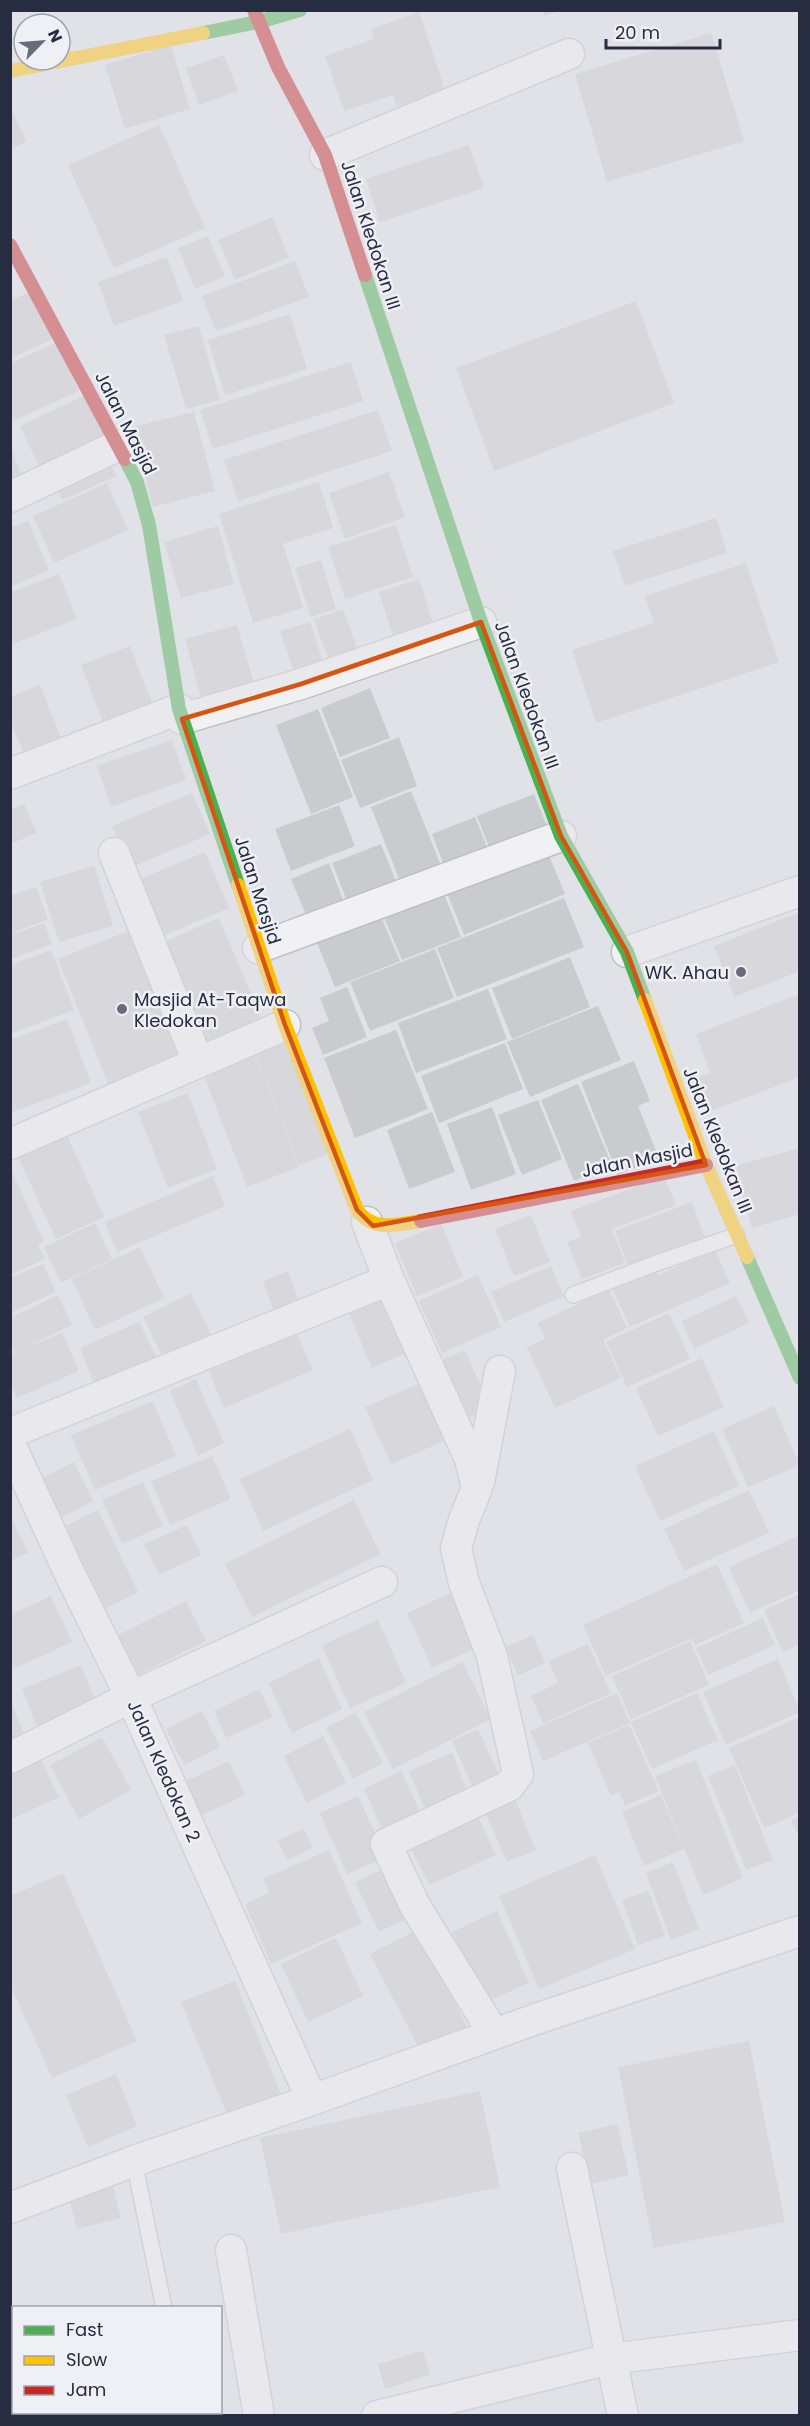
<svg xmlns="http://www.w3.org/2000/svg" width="810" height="2426" font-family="Poppins,sans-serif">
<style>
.building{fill:#c9cbcf}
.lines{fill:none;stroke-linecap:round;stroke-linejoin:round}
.lane-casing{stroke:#bfc0c5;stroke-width:18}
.street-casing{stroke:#bfc0c5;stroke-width:33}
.lane{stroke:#f1f1f3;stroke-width:15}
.street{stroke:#f1f1f3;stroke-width:30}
.fast{stroke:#4caf50;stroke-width:14}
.slow{stroke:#ffc107;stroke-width:14}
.jam{stroke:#c62828;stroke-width:14}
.marked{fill:none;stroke:#d55511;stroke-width:4.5;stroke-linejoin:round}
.poi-dot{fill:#686c7a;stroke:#eef0f6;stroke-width:2}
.labels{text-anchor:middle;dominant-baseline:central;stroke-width:5;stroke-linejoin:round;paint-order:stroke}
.street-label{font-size:18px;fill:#272d40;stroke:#eef0f6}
.poi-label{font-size:18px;fill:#272d40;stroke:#eef0f6;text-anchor:end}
</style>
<rect width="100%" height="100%" fill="#e1e2e7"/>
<path class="building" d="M542 10H561V11L544 16Z
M419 12 445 90 396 106 393 95 344 111 325 56 374 39 371 29Z
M711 33 744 141 607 182 575 74Z
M171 45 190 109 125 129 105 65Z
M224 55 238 91 199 105 186 68Z
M11 107 26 142 11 149Z
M159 125 205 228 114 268 68 165Z
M469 145 484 188 380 222 366 179Z
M272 217 289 257 235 280 218 240Z
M208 236 225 276 195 289 178 248Z
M167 257 183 301 114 326 98 282Z
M295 261 309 297 216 331 202 296Z
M34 290 56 337 10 359V301Z
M636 301 674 403 494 471 456 368Z
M290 314 307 369 225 395 208 340Z
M199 326 220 400 186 409 164 335Z
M56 343 79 391 10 422V363Z
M351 362 363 401 213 449 200 410Z
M90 393 112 440 42 473 20 426Z
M378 410 392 451 238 501 224 460Z
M194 412 215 491 153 507 133 427Z
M10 444 23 479 10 485Z
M105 455 117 476 62 500 54 478Z
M389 472 405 517 345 539 329 493Z
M319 482 333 528 283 544 303 608 253 623 219 514Z
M107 483 128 530 54 563 33 516Z
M716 518 727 553 625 586 613 551Z
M28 521 49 570 10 587V528Z
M396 525 413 577 345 599 328 547Z
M218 526 234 584 181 598 164 542Z
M321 560 336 609 311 617 295 568Z
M746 563 779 662 596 723 572 650 654 623 645 596Z
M59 574 77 619 10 645V593Z
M419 579 436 633 396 646 379 592Z
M343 609 361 659 332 670 314 619Z
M310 622 326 672 297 682 280 631Z
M237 625 256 691 203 705 185 639Z
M130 646 154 708 105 727 81 665Z
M40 685 64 746 27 761 10 720V697Z
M370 688 390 738 340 757 321 708Z
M318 709 353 797 311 814 276 725Z
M399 737 417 786 360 808 341 760Z
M172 740 186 780 111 807 97 766Z
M411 791 444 873 403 889 371 807Z
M192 793 210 834 130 868 112 826Z
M534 794 550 834 493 857 477 816Z
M24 804 37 833 10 844V810Z
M339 805 355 846 291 871 275 829Z
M475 817 491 857 447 873 432 834Z
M381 844 398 887 349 906 332 863Z
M545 846 565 894 464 935 444 886Z
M205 852 229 908 158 938 135 881Z
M329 863 346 908 309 922 291 879Z
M94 866 113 926 59 942 40 882Z
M441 886 461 937 402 960 381 910Z
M36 887 48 919 10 934V896Z
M564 898 584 947 457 997 437 948Z
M379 912 400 961 335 987 315 938Z
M800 912V971L734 997 714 946Z
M219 918 261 1018 206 1041 164 942Z
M44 923 52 944 10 959V935Z
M133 929 186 1060 110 1089 58 959Z
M435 949 454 998 370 1031 350 982Z
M51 950 74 1010 10 1034V965Z
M570 957 590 1007 512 1039 492 988Z
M347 987 367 1037 323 1055 312 1028 329 1021 320 998Z
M488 989 507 1039 416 1073 398 1023Z
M800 994V1077L703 1114 691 1080 710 1073 696 1034Z
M598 1006 621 1060 530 1097 507 1042Z
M67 1019 91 1083 10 1113V1040Z
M396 1030 428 1109 355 1138 324 1058Z
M285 1034 331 1153 299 1165 253 1046Z
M505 1043 523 1089 439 1123 421 1076Z
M253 1048 299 1167 247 1187 201 1068Z
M634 1061 650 1101 638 1106 659 1158 618 1175 581 1082Z
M578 1084 612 1165 574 1181 541 1100Z
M188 1093 217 1169 168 1188 138 1112Z
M538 1100 562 1159 522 1175 498 1115Z
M492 1107 516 1174 471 1190 447 1124Z
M432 1112 455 1172 409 1189 387 1130Z
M66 1133 104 1217 56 1239 17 1155Z
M800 1148V1214L752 1228 734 1166Z
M10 1167 44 1242 38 1245 45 1259 10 1275Z
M213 1176 225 1206 117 1252 105 1222Z
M664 1176 676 1205 612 1229 625 1263 582 1279 567 1242 581 1237 571 1211Z
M692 1202 706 1240 629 1268 615 1231Z
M531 1215 550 1262 514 1276 495 1229Z
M95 1223 112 1259 61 1283 44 1247Z
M441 1224 463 1277 417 1296 395 1243Z
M140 1247 164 1298 95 1330 72 1279Z
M715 1250 730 1283 630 1327 612 1288 655 1269 658 1275Z
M43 1264 56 1292 10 1313V1278Z
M551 1266 564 1296 504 1322 491 1292Z
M288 1271 299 1303 274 1312 263 1281Z
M478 1275 501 1327 442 1353 419 1301Z
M381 1286 409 1352 372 1368 344 1302Z
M609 1289 627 1328 603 1340 621 1378 555 1408 527 1347 545 1339 538 1323Z
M191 1293 212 1337 162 1356 143 1317Z
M58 1295 72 1325 20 1350 62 1333 79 1371 17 1398 10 1383V1355L15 1353 10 1342V1318Z
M736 1296 749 1323 694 1349 682 1321Z
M669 1313 690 1359 627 1387 606 1342Z
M139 1322 157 1358 94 1384 80 1348Z
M297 1334 313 1370 224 1408 209 1371Z
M465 1350 491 1410 462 1421 436 1362Z
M702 1358 724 1407 658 1436 636 1388Z
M196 1379 224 1443 198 1456 170 1391Z
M425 1381 451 1438 391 1464 365 1407Z
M153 1401 176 1456 95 1490 71 1435Z
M774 1406 800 1465 748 1487 722 1429Z
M350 1429 373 1480 263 1531 240 1479Z
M714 1431 739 1486 660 1521 635 1466Z
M212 1456 231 1499 170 1525 151 1481Z
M74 1462 93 1501 60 1518 41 1479Z
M143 1482 163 1526 122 1544 102 1500Z
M749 1490 769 1533 684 1571 664 1529Z
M354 1500 380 1554 252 1617 225 1564Z
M98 1510 138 1592 104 1609 63 1527Z
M10 1515 28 1553 10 1561Z
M187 1525 201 1555 159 1575 144 1544Z
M800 1535V1590L750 1613 729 1567Z
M717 1564 744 1623 695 1645 692 1638 606 1676 583 1625Z
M457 1590 482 1645 432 1668 407 1613Z
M800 1594V1644L783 1652 764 1610Z
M51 1596 72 1642 13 1669 10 1663V1615Z
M186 1601 206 1641 134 1677 114 1637Z
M763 1618 775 1645 708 1675 696 1648Z
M378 1620 406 1683 350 1708 322 1645Z
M533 1635 545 1663 518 1676 506 1647Z
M690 1641 709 1685 631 1719 612 1676Z
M588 1644 611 1693 543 1724 531 1696 558 1683 549 1661Z
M319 1658 342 1709 292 1733 268 1683Z
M778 1659 800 1712 726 1745 703 1692Z
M462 1662 491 1719 393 1769 364 1712Z
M81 1665 98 1708 39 1732 22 1689Z
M259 1689 273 1717 226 1738 214 1711Z
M617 1693 630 1723 543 1761 530 1731Z
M697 1693 718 1740 652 1769 631 1722Z
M11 1701 27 1741 10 1749Z
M202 1711 220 1747 184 1765 166 1729Z
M356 1712 383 1763 353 1779 326 1728Z
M800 1717V1813L764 1828 729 1748Z
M629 1725 659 1791 625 1806 619 1792 611 1796 588 1743Z
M478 1729 502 1781 475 1793 452 1741Z
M323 1736 346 1783 307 1803 284 1756Z
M102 1737 131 1790 79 1819 50 1765Z
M37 1751 59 1797 10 1820V1764Z
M452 1753 470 1798 428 1816 409 1771Z
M696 1760 743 1878 703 1895 655 1776Z
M229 1761 245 1795 196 1818 180 1784Z
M735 1765 773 1860 746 1870 708 1776Z
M401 1771 425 1823 388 1841 364 1789Z
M513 1795 536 1850 507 1862 483 1807Z
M661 1795 684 1849 644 1866 622 1812Z
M358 1796 386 1857 347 1874 320 1813Z
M800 1816V1839L791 1820Z
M478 1817 496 1855 429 1885 411 1848Z
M304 1829 313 1848 287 1860 278 1840Z
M329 1850 362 1923 271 1964 245 1904 269 1893 263 1879Z
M595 1855 635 1949 539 1989 499 1896Z
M673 1862 699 1929 671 1940 646 1873Z
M390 1866 413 1916 379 1932 355 1882Z
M63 1873 137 2041 52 2078 10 1984V1896Z
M649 1891 665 1936 638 1945 622 1900Z
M497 1911 529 1983 484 2003 452 1932Z
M417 1930 468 2028 421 2052 370 1954Z
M336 1938 363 1996 308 2022 281 1964Z
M235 1981 282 2097 229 2119 181 2002Z
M749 2041 785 2222 654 2248 618 2067Z
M116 2074 137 2126 88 2147 66 2095Z
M480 2091 500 2187 281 2234 260 2138Z
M617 2124 629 2175 591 2184 578 2133Z
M113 2187 121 2218 77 2229 69 2198Z
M423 2351 430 2375 385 2389 378 2364Z
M41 2412H168L169 2415H32Z"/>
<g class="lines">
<g class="lane-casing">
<path id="lane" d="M573 1295 654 1264 737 1235
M134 2161 164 2308
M10 2368 14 2367"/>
</g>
<g class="street-casing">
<path id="street" d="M325 155 569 54
M10 497 119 445
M182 719 301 684 481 622
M10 774 179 709
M114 853 198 1062
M258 948 561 836
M627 952 800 891
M10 1144 285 1025
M367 1222 389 1280 470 1459 477 1488 464 1520 456 1548 464 1583 492 1656 518 1774 509 1786 386 1844 414 1904 494 2034
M10 1433 389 1280
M10 1444 68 1570 131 1697 312 2100
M479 1482 500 1371
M10 1758 131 1697 382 1582
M572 2168 623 2416
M10 2208 134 2161 312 2100 536 2019 800 1931
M231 2250 259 2416
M377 2416 610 2359 800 2335"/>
</g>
<use href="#lane" class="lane"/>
<use href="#street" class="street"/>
<path class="fast" d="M203 33 258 22 300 10
M365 275 481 622 561 836 627 952 645 1000
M125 459 137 482 149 525 179 709 238 885
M747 1257 800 1378"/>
<path class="slow" d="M10 71 203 33
M238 885 285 1025 357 1210C373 1232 397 1225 421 1221
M645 1000 706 1165 747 1257"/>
<path class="jam" d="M254 10 278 67 325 155 365 275
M10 245 125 459
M421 1221 706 1165"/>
</g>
<path d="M0 0H810V2426H0ZM481 622 561 836 627 952 706 1165 373 1226 357 1210 285 1025 182 719 301 684Z" fill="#e1e2e7" fill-opacity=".55" fill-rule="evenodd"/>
<path class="marked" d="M481 622 561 836 627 952 706 1165 373 1226 357 1210 285 1025 182 719 301 684Z"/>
<g class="poi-dot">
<circle cx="741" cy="972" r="6"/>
<circle cx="122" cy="1009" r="6"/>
</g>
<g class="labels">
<g class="street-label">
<text transform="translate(371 235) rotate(72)">Jalan Kledokan III</text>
<text transform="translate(126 423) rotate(63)">Jalan Masjid</text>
<text transform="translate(527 695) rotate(70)">Jalan Kledokan III</text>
<text transform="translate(258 890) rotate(72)">Jalan Masjid</text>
<text transform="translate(718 1140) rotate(68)">Jalan Kledokan III</text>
<text transform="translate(637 1160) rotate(-11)">Jalan Masjid</text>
<text transform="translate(164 1771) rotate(66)">Jalan Kledokan 2</text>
</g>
<g class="poi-label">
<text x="729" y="972">WK. Ahau</text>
<text x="134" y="999" text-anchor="start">Masjid At-Taqwa<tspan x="134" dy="21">Kledokan</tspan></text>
</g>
</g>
<rect width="810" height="2426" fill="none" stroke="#272d40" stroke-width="24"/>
<rect x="12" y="2306" width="210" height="108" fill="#eef0f6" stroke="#9ea2ad" stroke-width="1.5"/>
<rect x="24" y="2326" width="30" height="9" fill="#4caf50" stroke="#9ea2ad" stroke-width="1.5"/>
<text x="66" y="2336" font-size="18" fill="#272d40">Fast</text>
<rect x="24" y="2356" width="30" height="9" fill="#ffc107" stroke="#9ea2ad" stroke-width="1.5"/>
<text x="66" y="2366" font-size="18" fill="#272d40">Slow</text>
<rect x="24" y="2386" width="30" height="9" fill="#c62828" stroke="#9ea2ad" stroke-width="1.5"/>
<text x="66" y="2396" font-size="18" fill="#272d40">Jam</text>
<g transform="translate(42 42) rotate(65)"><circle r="28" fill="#eef0f6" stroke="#9ea2ad" stroke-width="1.5"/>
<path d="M0-4.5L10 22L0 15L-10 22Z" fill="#686c7a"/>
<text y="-9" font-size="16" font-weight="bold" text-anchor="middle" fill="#272d40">N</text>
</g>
<path d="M606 39v9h114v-9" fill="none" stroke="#272d40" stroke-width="3"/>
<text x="615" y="39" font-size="18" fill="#272d40" stroke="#eef0f6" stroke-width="4.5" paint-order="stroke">20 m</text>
</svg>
